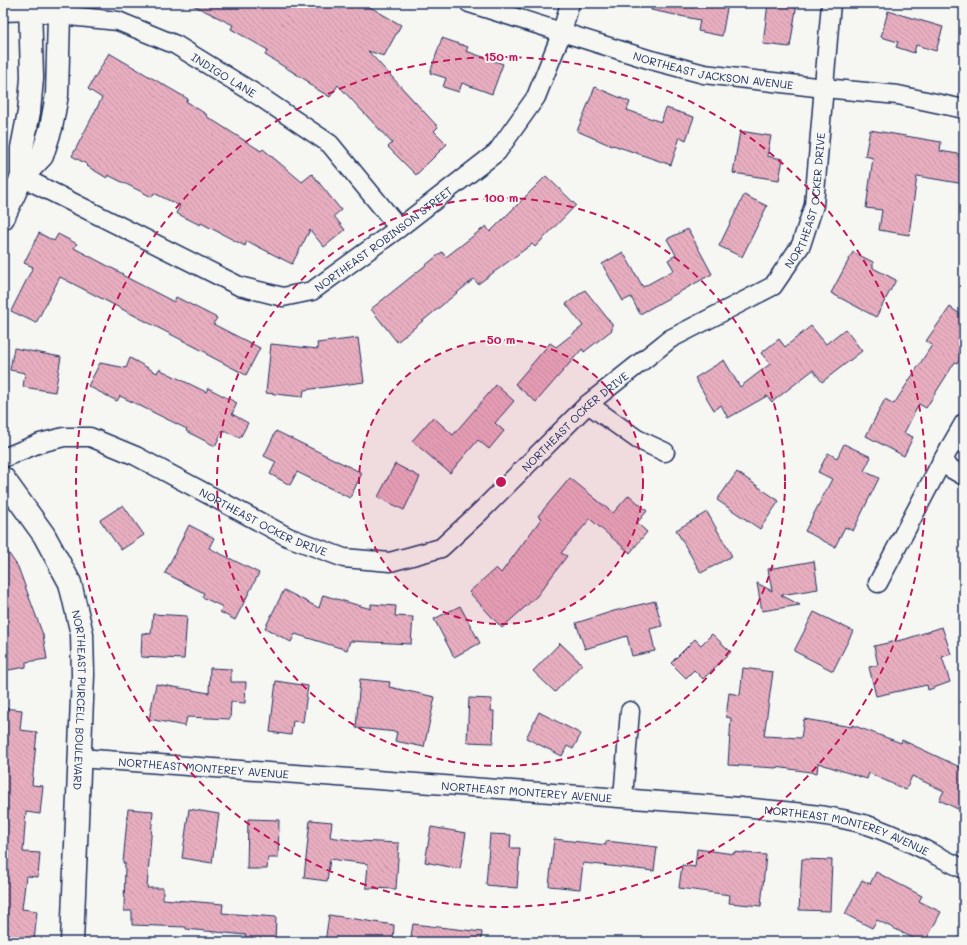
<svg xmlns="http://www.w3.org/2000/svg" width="967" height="945" font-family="Mali,sans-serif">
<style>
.building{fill:url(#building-back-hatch);stroke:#1b2f5e}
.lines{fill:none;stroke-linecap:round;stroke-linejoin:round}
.minor-casing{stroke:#1b2f5e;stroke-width:21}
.tertiary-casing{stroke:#1b2f5e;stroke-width:25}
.minor{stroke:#f6f6f2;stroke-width:18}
.tertiary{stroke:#f6f6f2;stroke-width:22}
.ring{fill:none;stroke:#c2185b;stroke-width:2;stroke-dasharray:7 5}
.labels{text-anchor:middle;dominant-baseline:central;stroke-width:4;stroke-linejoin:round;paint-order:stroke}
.street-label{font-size:11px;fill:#1b2f5e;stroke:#f6f6f2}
.centre{fill:#c2185b;stroke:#f6f6f2;stroke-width:2}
.ring-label{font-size:12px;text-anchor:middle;font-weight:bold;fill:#c2185b;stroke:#f6f6f2;stroke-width:4;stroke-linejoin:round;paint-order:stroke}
</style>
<defs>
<pattern id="building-back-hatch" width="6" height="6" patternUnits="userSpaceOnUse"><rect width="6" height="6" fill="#e8aebf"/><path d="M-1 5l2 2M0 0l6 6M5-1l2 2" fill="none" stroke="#c696a7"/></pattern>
</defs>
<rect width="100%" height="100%" fill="#f6f6f2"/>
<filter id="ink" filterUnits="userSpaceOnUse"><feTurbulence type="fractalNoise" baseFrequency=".025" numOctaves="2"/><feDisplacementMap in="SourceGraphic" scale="8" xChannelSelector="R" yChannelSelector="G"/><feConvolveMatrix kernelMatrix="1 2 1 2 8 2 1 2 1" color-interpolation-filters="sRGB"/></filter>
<g filter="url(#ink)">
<path class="building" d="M189 3H363L401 25 384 56 368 51 438 127 434 131 447 144 416 175 388 147 392 143 338 85 330 97 308 84 309 82 265 55 268 50 231 29 233 25Z
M652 3H728L722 36 698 31 700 20 651 10Z
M768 3H797L790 47 763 44Z
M888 11 943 27 936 51 916 45 914 53 896 47 898 42 881 37Z
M442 38 468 47 466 51 503 64 492 94 462 83 459 92 443 87 446 78 430 73Z
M109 53 188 99 186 101 207 115 206 116 261 151 263 149 302 182 312 174 341 210 334 216 345 230 324 247 310 230 292 264 247 241 245 246 201 223 200 225 176 213 180 206 154 193 152 197 108 175 107 178 87 166 88 165 72 156 102 98 88 89Z
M595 87 630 102 627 110 661 122 666 108 694 117 686 140 680 137 671 165 613 145 612 146 577 131Z
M870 130 941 142 940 151 964 155V184L917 176 909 235 879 230 882 210 866 208 873 158 865 156Z
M740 131 771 136 767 156 783 159 779 180 733 173Z
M546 176 576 205 535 247 532 244 478 284 474 279 397 342 371 309 442 252 446 257 486 226 490 232Z
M744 195 767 206 742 257 719 246Z
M688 229 712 274 640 314 631 297 623 301 602 264 623 252 643 287 674 270 668 260 676 255 667 239Z
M39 233 54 241 58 234 77 244 74 248 123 274 122 275 174 302 176 297 217 318 213 324 260 348 246 375 206 354 207 353 60 277 36 323 11 311 33 267 24 263Z
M853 252 873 262V268L896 280 876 317 831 293Z
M585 290 612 324V330L584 352 582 349 536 402 515 384 550 343 556 347 583 326 566 304Z
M950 307 964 317V354L957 363 955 362 926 408 919 404 904 433 913 437 904 456 866 436 885 399 894 404 932 345 926 341Z
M811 326 826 344 845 329 862 351 822 382 813 370 772 402 767 396 728 418 721 405 714 410 695 378 724 360 740 387 770 364 761 353 779 339 785 347Z
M358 338 364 382 304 390 303 397 266 393 271 344 318 349 317 343Z
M14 348 61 357 55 392 23 387 25 373 10 370Z
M130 358 157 373 159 369 206 392 208 388 237 403 232 414 248 423 240 438 223 430 215 446 186 431 187 429 120 396 117 401 88 386 100 363 126 368Z
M496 385 514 401 495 423 504 431 489 449 478 440 450 473 412 441 433 417 453 435Z
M276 431 362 473 350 498 297 472 290 485 270 474 276 462 264 456Z
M844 444 871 457 864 471 879 478 853 531 845 527 835 547 805 531 832 479 818 472 828 453 837 458Z
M395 464 420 477 404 510 378 497Z
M737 472 779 501 760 529 717 500Z
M570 478 613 513 629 495 647 511 637 523 647 532 630 553 590 519 561 553 567 556 537 596 502 628 469 592 496 568 501 573 541 519 538 516Z
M123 505 144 535 121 550 100 520Z
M707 512 732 556 701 573 676 530Z
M189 525 214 538 209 548 259 573 235 620 220 612 223 607 202 597 204 593 165 573Z
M3 545 18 567 43 635 47 659 26 662V667L3 671Z
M814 561 818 589 781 595 800 605 762 611 757 583 772 591 768 569Z
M284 590 319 608 323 595 371 609V604L396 606 395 616 413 617 411 644 350 641 347 650 295 634 291 642 265 628Z
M655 601 662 626 650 629 655 651 632 656 627 636 585 649 576 623 614 611Z
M460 606 480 643 454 657 434 619Z
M814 612 853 631 833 671 794 651Z
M153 614 187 616 184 659 141 657 142 633 151 634Z
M942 627 951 654 942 657 950 682 928 690 927 685 876 696 869 667 878 665 874 646 906 639Z
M712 634 731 652 703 679 694 670 686 678 671 663 695 639 701 645Z
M560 643 582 664 555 692 533 671Z
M210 668 231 669V682H246L245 703 231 702 230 719 187 717 185 726 149 719 156 684 209 693Z
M743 668 773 672 764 736 801 738 804 719 852 727V725L901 743 902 740 964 769V802L960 810 939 800 944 791 912 776 906 790 869 773 867 779 818 763 817 773 776 767V768L728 765 731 718 726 717 729 693 740 695Z
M360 679 390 682 389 687 435 697 424 747 395 741 397 732 356 728Z
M276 681 308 686 303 722 293 721 291 735 270 732Z
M469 698 492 699 491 711H494L493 743 467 742Z
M3 708 22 710 20 730 37 732 32 785 43 786 40 814 26 812 23 852 40 853 38 877 26 876 22 909 37 911 34 942 3 938Z
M539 712 581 734 573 749 567 746 562 756 526 738Z
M128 809 153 811 147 888H163V899L223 904 222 913 276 917 275 942H245L246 935 186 929V927L132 925V911H124L125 863H123Z
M189 809 219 814 212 863 182 858Z
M248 819 279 820 278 858H268L267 869H247Z
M310 820 332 822 330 837 357 841 399 843 396 889 366 888 368 864 330 859 327 881 304 878Z
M431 827 466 833 460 869 425 862Z
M490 834 511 835 510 848H520L517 888 486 885Z
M554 839 606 845V841L657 847 654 871 583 863 580 889 549 886Z
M697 849 734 854V852L766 855 761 906 729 903 730 895 679 888 682 865 695 867Z
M802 859 832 860 830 911 799 910Z
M876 872 922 896 919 901 941 912 925 942H921L877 920 872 928 845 914 862 880 870 884Z
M329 915 394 925 393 942H325Z
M413 924 482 932 481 942H410Z"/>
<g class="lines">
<g class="minor-casing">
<g id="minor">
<path id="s1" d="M469 3 651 60 704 74 824 88 898 95 964 109"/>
<path id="s2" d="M3 12 31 11 59 15 118 21 176 45 259 96 330 144 399 228"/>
<path id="s3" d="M22 177 239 286 283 297 312 291 399 228 497 152 536 97 562 32 570 3"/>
<path d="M588 404 637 439 665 452"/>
<path id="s4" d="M3 458 40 443 64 437H90L136 456 288 537 344 558 390 562 441 548 480 512 588 404 670 339 773 286 801 245 814 205 831 3"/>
<path d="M941 463 964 476"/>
<path d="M878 583 941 463 964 423"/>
<path id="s5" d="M79 758 741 807C783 811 826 813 867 825 901 836 932 854 964 869"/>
<path d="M623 798 630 711"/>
</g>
</g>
<g class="tertiary-casing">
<g id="tertiary">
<path d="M22 177V148L29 112 32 78 30 3"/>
<path d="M3 218 22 177 42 156 51 128 57 95 59 15 58 3"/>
<path id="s6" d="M3 478 44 535 70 583 82 634 83 675 72 942"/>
</g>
</g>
<use href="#minor" class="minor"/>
<use href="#tertiary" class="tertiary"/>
</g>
</g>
<circle cx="501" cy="482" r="142" fill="#c2185b" fill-opacity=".12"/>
<g class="ring">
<circle cx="501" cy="482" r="142"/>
<circle cx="501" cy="482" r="284"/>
<circle cx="501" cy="482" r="425"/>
</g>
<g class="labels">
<g class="street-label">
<text stroke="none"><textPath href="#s1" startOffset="254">NORTHEAST JACKSON AVENUE</textPath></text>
<text stroke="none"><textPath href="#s2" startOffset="235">INDIGO LANE</textPath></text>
<text stroke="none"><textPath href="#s4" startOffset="992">NORTHEAST OCKER DRIVE</textPath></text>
<text stroke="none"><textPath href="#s3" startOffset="406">NORTHEAST ROBINSON STREET</textPath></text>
<text stroke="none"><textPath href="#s4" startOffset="656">NORTHEAST OCKER DRIVE</textPath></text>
<text stroke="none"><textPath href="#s4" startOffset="284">NORTHEAST OCKER DRIVE</textPath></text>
<text stroke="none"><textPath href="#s6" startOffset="243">NORTHEAST PURCELL BOULEVARD</textPath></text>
<text stroke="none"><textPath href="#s5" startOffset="125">NORTHEAST MONTEREY AVENUE</textPath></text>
<text stroke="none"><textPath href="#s5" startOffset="449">NORTHEAST MONTEREY AVENUE</textPath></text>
<text stroke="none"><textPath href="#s5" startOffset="773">NORTHEAST MONTEREY AVENUE</textPath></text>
</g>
</g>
<circle cx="501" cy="482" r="6" class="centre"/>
<g class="ring-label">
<text x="501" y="61">150 m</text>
<text x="501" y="202">100 m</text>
<text x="501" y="344">50 m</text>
</g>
<rect width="967" height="945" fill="none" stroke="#f6f6f2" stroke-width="16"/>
<rect x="8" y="8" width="951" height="929" fill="none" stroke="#1b2f5e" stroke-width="1.5" filter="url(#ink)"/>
</svg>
